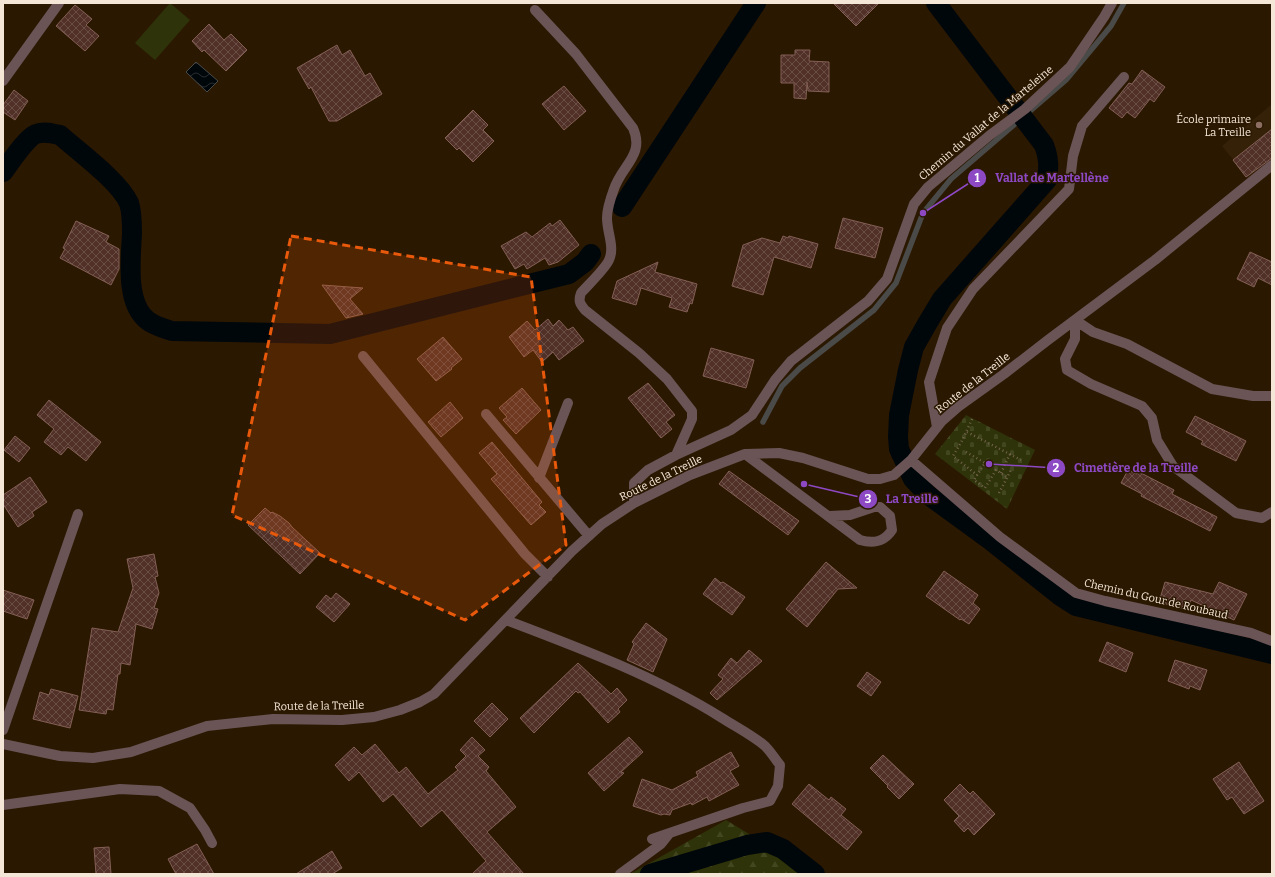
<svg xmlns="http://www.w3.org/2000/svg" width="1275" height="877" font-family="Bitter,serif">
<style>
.built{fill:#342108}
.forest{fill:url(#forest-firs)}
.cemetery{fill:url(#cemetery-stones)}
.pitch{fill:#2e3309}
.water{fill:url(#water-waves);stroke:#4a4a48}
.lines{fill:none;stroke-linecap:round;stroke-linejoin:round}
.stream{stroke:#4a4a48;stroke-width:5.5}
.canal{stroke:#00070b;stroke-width:20}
.building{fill:url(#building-cross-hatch);stroke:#835f56}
.path{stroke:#75644f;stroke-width:2.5;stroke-dasharray:1 3;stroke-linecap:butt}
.minor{stroke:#6b5456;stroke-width:10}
.marked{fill:#e8590c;fill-opacity:0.2;stroke:#e8590c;stroke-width:3;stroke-dasharray:8 5;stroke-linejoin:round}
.education-dot{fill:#8d6e63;stroke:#2b1800;stroke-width:1.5}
.labels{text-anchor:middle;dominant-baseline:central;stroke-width:3;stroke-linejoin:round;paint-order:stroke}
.poi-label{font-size:11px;fill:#f5e7d8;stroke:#2b1800;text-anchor:end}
.street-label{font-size:11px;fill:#f5e7d8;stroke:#2b1800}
.leader{fill:none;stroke:#8d48c3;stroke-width:1.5}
.callout-dot{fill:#8d48c3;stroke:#2b1800;stroke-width:1.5}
.mark-label{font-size:12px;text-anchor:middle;font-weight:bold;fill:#fff}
.callout-label{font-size:12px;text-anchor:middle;font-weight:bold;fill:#8d48c3;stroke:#2b1800;stroke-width:3;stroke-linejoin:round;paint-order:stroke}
</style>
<defs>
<pattern id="forest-firs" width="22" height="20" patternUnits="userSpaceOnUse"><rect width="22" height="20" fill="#2e3309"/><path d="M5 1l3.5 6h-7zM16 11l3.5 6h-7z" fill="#434720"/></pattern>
<pattern id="cemetery-stones" width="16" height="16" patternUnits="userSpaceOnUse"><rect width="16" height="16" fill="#2e3309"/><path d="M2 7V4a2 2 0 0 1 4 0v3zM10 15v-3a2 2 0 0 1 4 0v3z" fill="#434720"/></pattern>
<pattern id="water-waves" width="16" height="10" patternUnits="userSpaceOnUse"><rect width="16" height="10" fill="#00070b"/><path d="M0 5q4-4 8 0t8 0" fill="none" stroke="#262b2e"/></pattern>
<pattern id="building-cross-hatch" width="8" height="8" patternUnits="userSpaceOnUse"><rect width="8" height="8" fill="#503027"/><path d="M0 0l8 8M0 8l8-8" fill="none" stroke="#6a4e46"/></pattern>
</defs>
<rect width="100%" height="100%" fill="#2b1800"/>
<path class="built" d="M1272 104V158L1248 178 1222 146Z"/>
<path class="forest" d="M726 820 815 874H630Z"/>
<path class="cemetery" d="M966 415 1035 450 1007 509 935 454Z"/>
<path class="pitch" d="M170 3 190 20 155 60 135 43Z"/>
<path class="water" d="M196 62 218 81 207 92 186 72Z"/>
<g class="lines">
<path class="stream" d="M763 422 782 386 800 368 874 310 896 283 923 213 951 179 1066 80 1111 26 1124 3"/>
<path class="canal" d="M936 3 1044 145C1049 158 1049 167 1047 180L942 299 927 324 914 347 908 370 899 415 898 437 899 449 913 479 927 494 990 540 1059 595 1076 606 1272 654
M3 172C10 163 26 138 36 134 44 131 52 133 60 135 79 152 119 181 129 203 132 212 132 224 132 233 131 258 125 302 147 320 154 326 163 328 172 331L330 334 569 274 585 262 591 254
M622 207 756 3
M650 874 747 845 767 842 783 849 815 874"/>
</g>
<path class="building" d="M833 3H879L856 26Z
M75 5 92 19 86 25 99 36 85 51 56 26Z
M209 24 224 40 231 34 247 50 226 71 204 50 202 52 192 41Z
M337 45 342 55 350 50 365 76 370 73 382 94 337 121H329L311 87 309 89 297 68Z
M795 50H810L809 61 829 62V92L808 91 807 82 806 99 794 98V83H781V55H795Z
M1142 70 1165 87 1154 102 1150 99 1135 118 1127 112 1122 118 1109 108 1129 83 1132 84Z
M564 86 586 111 564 130 542 104Z
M14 90 28 101 15 120 3 112V105Z
M473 110 488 125 483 130 494 141 473 162 459 148 457 150 445 138Z
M1272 129V158L1246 177 1233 160Z
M843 218 883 228 875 258 835 248Z
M560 220 579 245 558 262 549 265 545 258 527 269 524 264 515 269 501 246 526 232 532 237 550 223 552 226Z
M76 221 109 236 106 242 119 249V269L111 285 60 258 65 249 63 248Z
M783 236 788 238 789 236 818 244 811 268 774 257 763 295 732 286 743 245 762 238 780 243Z
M1250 252 1272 262V285L1258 278 1254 287 1237 279Z
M658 262 655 272 697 284 692 304 690 303 687 312 669 307 672 298 641 288 636 305 612 298 617 281Z
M322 285 363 288 350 299 363 314 346 318Z
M548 319 553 326 559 320 568 330 573 327 584 341 559 360 553 352 542 362 533 350 524 357 509 337 527 321 535 330Z
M443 337 462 359 451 368 452 369 436 381 417 359Z
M711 348 754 360 746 388 703 376Z
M648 383 675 415 666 422 672 429 661 438 628 398Z
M522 388 541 410 516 434 503 420 507 417 499 408Z
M49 400 101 442 86 461 68 447 61 455 44 442 54 429 37 415Z
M450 402 463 418 441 437 428 422Z
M1195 416 1246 441 1236 461 1201 444 1203 441 1186 432Z
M15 436 30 448 19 462 4 450Z
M492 442 542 502 539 505 546 512 531 525 491 479 497 474 479 453Z
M1128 470 1137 474 1139 472 1174 490 1172 494 1217 517 1210 531 1141 496 1142 494 1121 483Z
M729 471 799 521 788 535 719 484Z
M30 477 47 502 32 512 34 516 18 527 3 504V495Z
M265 508 271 513 272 512 280 516 289 523 292 527 320 553 300 574 248 525Z
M154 554 158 576 155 577 159 593 154 608 158 609 152 629 136 624 130 665 121 663 120 674H118L113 710 107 709 106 714 79 710 92 628 118 632 133 588 127 559Z
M826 562 857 588 838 589 807 627 786 609Z
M944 571 978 595 973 603 980 609 969 624 961 619 960 620 926 596Z
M715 578 721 583 723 582 745 597 732 615 703 594Z
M1165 582 1213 594 1219 582 1247 594 1234 620 1191 600 1188 610 1159 602Z
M3 590 34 600 27 619 3 611Z
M336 593 350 604 334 622 316 607 326 595 331 599Z
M646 623 667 639 653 672 627 660 634 644 632 642Z
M1107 642 1133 653 1126 672 1099 661Z
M749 650 762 661 717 700 710 693 723 679 718 675 731 658 737 663Z
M1175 660 1207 670 1200 690 1190 686 1189 689 1168 681Z
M578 663 611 694 617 688 627 700 618 709 620 712 608 723 580 692 578 693 576 691 534 733 520 718Z
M867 672 881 682 871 696 857 686Z
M51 689 78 696 70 728 33 719 40 692 49 695Z
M492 703 508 719 490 737 474 721Z
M472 737 485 750 478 756 489 767 486 771 516 807 487 832 524 874H472L486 861 442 810 421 827 393 794 383 802 359 772 349 781 335 765 354 747 362 755 375 744 399 773 406 767 428 794 458 770 455 767 466 756 460 750Z
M629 737 643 752 621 772 624 773 604 791 588 773Z
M731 752 739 766 730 771 739 785 709 801 707 797 692 805 691 803 672 810 670 815 664 814 661 815 633 806 642 779 672 790 698 776 696 772Z
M883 755 914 784 899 799 887 787 888 786 870 768Z
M1239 762 1264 801 1244 814 1232 797 1227 800 1213 779Z
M809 784 829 800 831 797 846 809 841 815 862 832 847 850 792 804Z
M960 784 970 794 973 791 995 814 974 835 968 828 964 832 954 821 959 816 944 800Z
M197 844 214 874H176L168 859Z
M109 847 111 874H96L94 848Z
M332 851 342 868 332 874H296Z"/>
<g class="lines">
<path class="path" d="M972 419 963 439 953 456 977 475
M967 432 1021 460
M966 452 985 463 974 480 985 488 996 470 1007 477
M1001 473 1010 454
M999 493 1011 470"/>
<path class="minor" d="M535 10 576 54 633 128C645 155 622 165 614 189 611 197 607 210 607 218 607 233 615 247 609 260 605 269 588 285 581 293 578 301 580 304 585 310L639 353 667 379 692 411V419L676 455
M3 81 59 3
M1075 320V339L1065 359 1067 370 1091 384 1142 406 1152 418 1157 440 1173 466 1236 513 1262 518 1272 512
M1075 320 1093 332 1127 344 1212 389 1253 396H1272
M363 356 525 554 548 577
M486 414 589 536
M937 427 929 382 947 328 973 289 1069 189 1073 156 1082 126 1124 77
M745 454 860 540C874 544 884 542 892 530L890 516 880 507H874L850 515 830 516
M911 460 1000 537 1076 593 1105 601 1251 633 1272 641
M539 478 568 403
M634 503V483L648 470 676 455 731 430 752 415 775 380 791 361 868 301 887 279 914 204 928 187 990 135 1025 109 1070 67 1104 17 1112 3
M506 620C580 648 655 676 722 718 736 727 752 735 765 746 771 752 775 759 780 765L778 786 770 801 743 808 652 839
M3 730 78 514
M3 744 60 756 93 758 131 752 207 726 273 719 342 720 374 717 400 710 420 702 434 694 572 551 602 524 634 503 690 475 745 454 779 453 803 458 868 479H880L894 475 911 460 942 421 958 407 1004 374 1048 340 1155 260 1272 165
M3 805 120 789 159 791 190 808 205 830 212 843
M620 874 661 844 669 834"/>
</g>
<path class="marked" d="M291 236 531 277 566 545 465 620 232 515Z"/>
<circle class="education-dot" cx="1259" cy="125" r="4"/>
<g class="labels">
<g class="poi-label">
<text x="1251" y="119">École primaire<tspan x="1251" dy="13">La Treille</tspan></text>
</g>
<g class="street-label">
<text transform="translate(986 123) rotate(-40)">Chemin du Vallat de la Marteleine</text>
<text transform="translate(973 383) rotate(-38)">Route de la Treille</text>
<text transform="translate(661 478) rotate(-26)">Route de la Treille</text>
<text transform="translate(1156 599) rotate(13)">Chemin du Gour de Roubaud</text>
<text transform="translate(319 706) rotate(-1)">Route de la Treille</text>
</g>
</g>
<path class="leader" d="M923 213L977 178M989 464L1056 468M804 484L868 499"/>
<g class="callout-dot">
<circle cx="923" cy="213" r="4"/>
<circle cx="989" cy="464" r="4"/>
<circle cx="804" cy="484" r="4"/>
<circle cx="977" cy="178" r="10"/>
<circle cx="1056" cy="468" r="10"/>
<circle cx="868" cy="499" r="10"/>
</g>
<g class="mark-label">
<text x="977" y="182">1</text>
<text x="1056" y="472">2</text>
<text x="868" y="503">3</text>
</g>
<g class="callout-label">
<text x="1052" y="182">Vallat de Martellène</text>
<text x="1136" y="472">Cimetière de la Treille</text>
<text x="912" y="503">La Treille</text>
</g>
<rect width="1275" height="877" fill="none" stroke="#f5e7d8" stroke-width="8"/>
</svg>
